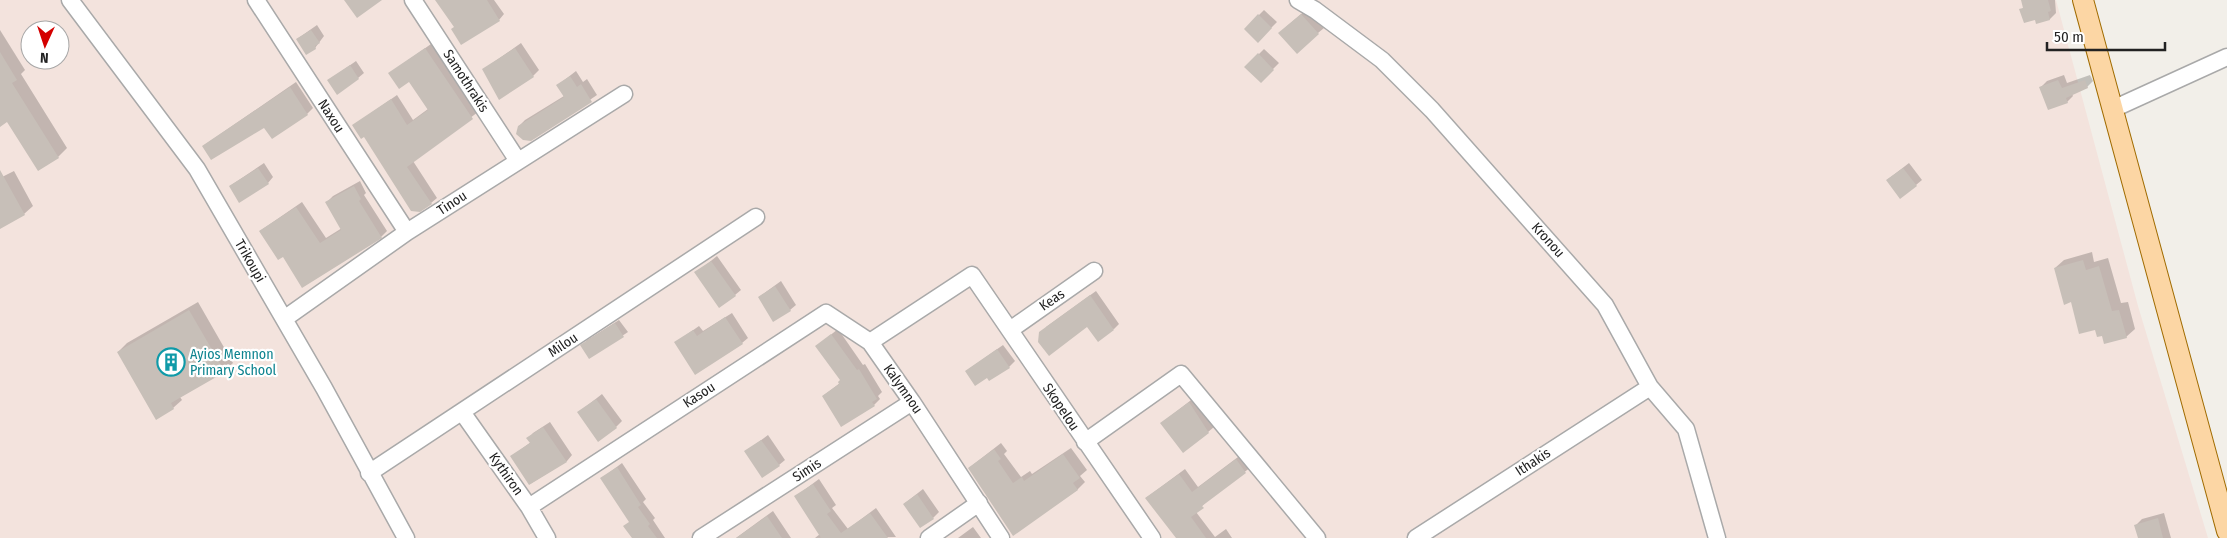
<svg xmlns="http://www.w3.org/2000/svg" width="2227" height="538" font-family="'Fira Sans Condensed',sans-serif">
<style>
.military{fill:#f3e3dd;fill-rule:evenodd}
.shadow{fill:#0003}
.building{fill:#c7bfb8}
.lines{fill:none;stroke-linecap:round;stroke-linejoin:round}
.minor-casing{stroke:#a9a9a9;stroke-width:19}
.major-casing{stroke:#a06b00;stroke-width:22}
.minor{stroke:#fff;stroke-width:16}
.major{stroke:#fcd6a4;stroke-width:20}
.labels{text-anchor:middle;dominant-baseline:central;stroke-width:4.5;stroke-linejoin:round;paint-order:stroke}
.street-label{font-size:14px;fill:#222;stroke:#fff}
.culture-label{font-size:14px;fill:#0d838f;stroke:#fff;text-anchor:start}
</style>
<rect width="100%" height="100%" fill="#f2efe9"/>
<path class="military" d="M0 0H2056L2138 306 2208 538H0ZM30 30H60V60H30Z"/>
<path class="shadow" d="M437 0H494L504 14 499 20 455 26Z
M2022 0H2055L2056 13 2050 19 2037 23 2035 18 2021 10 2024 7Z
M1307 9 1324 28 1318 33 1286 27Z
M1264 10 1277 22 1258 41 1245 29Z
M317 25 324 36 315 48 297 39Z
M0 30 25 70 21 74 67 148 58 157 8 120 0 125Z
M521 43 539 70 533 76 484 69Z
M431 44 478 112 413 161 437 198 431 203 354 125 397 95 413 120 428 109 409 80 390 73Z
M1264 49 1279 63 1261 81 1246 67Z
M356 61 364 73 358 78 329 80Z
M576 71 583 82 587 79 597 95 531 140 519 126 525 120 564 96 558 85Z
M2064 75 2067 83 2090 75 2093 81 2087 87 2072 94 2073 96 2067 102 2041 87 2047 81Z
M296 82 313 108 307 114 203 146Z
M264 163 273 177 268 183 230 186Z
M1909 163 1922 180 1916 185 1887 180Z
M14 171 33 206 24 214 0 223V178Z
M360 181 366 193 364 195 387 231 381 237 283 255 260 231 302 202 326 238 342 228 327 202 333 196Z
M2092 252 2094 262 2108 258 2121 303 2128 302 2135 329 2126 337 2103 335 2096 329 2072 301 2055 268 2064 260Z
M717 256 741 290 735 295 696 273Z
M781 281 796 305 790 310 759 297Z
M1096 291 1119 324 1114 329 1088 325 1046 327Z
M198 302 233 363 224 371 180 397 182 400 173 408 118 352 127 343Z
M732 313 748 338 742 343 676 342 699 326 703 331Z
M619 320 628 332 589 358 586 341Z
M838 329 863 365 865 364 882 392 878 396 880 399 874 405 823 396 840 383 841 380 823 341Z
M1003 345 1015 361 1009 367 988 377 966 371Z
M602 394 622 421 616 427 579 412Z
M1195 397 1214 427 1208 432 1168 418Z
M550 422 572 455 567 461 530 484 512 456 531 442 528 439 533 433Z
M768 435 785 460 779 465 745 452Z
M1001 443 1007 451 1004 454 1021 477 1030 471 1032 474 1071 448 1087 470 1080 476 1085 482 1077 490 1013 534 969 468Z
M1242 454 1251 467 1208 500 1196 512 1215 537 1226 529 1232 538H1178L1146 498 1185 469 1198 487Z
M622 463 646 499 643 502 655 518 653 520 665 538H633L630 521 602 478Z
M819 479 836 505 832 508 848 529 876 508 896 537 815 538 820 534 796 496Z
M923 489 939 512 933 518 904 504Z
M773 511 791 538H736Z
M2164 513 2171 538H2139L2136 525 2142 519Z
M973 527 981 538H958Z"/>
<path class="building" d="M344 0H382L357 18Z
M435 0H487L500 21 461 45 451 29 454 27Z
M2021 0H2048L2051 11 2048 12 2050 20 2036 24 2035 20 2024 23 2019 9 2023 8Z
M1258 14 1272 28 1258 43 1244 29Z
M1301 14 1319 34 1297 54 1278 33Z
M311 30 320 43 315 46 316 49 306 55 296 39Z
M425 48 473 119 407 167 432 204 420 212 411 211 364 137 361 139 352 125 391 99 407 125 428 110 409 82 399 89 388 73Z
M515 48 534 77 499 100 482 69Z
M0 52 17 80 12 83 59 158 38 171 7 122 0 127Z
M1258 53 1274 70 1261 83 1244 67Z
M350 65 359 79 337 95 327 80Z
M570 76 577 87 581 84 592 102 531 141 523 140 516 134 518 126 564 97 556 85Z
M2058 80 2062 88 2085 80 2088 88 2066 98 2068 103 2048 110 2039 87Z
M290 87 308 115 272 139 264 128 211 160 202 146Z
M258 168 269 184 239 203 229 186Z
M1903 168 1917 186 1900 199 1886 180Z
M0 170 25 215 0 229Z
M354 186 361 199 359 201 382 238 302 288 283 257 278 260 259 231 296 207 320 243 341 230 325 202Z
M2083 260 2086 270 2099 266 2112 311 2119 310 2127 338 2104 344 2102 336 2097 337 2095 330 2079 334 2071 302 2064 305 2054 268Z
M711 261 736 296 719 308 694 272Z
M775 286 791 311 773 322 758 297Z
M1090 295 1114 330 1098 342 1087 327 1049 356 1038 342 1039 332Z
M189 310 225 372 171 403 174 409 156 420 117 352Z
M725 317 743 344 695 375 674 342 693 330 697 336Z
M615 323 624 337 589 359 580 345Z
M831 334 857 370 859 369 877 399 872 402 875 406 841 427 822 396 839 384 838 382 840 380 815 346Z
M997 349 1010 368 989 381 987 378 975 386 965 371Z
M596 399 617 428 598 442 577 412Z
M1189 402 1209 433 1183 453 1160 423Z
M543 427 567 462 529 485 510 456 530 443 526 438Z
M761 440 780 466 762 478 744 451Z
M994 449 1001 459 998 461 1013 483 1022 477 1024 481 1063 454 1080 478 1073 483 1078 490 1013 536 968 468Z
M1236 459 1246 473 1202 506 1204 508 1191 517 1206 538H1176L1145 498 1179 474 1192 492Z
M617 467 641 505 638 507 650 524 648 526 657 538H632L623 526 629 522 600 478Z
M813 484 831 511 827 514 841 533 870 513 888 538H821L794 496Z
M917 494 934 519 920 528 903 504Z
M767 516 782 538H736L760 521Z
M2158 518 2163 538H2138L2134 525Z"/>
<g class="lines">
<g class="minor-casing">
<path id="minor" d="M70 0 197 169 324 388 406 538
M256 0 407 232
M413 0 518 161
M1298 0 1315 10 1382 60 1432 110 1605 305 1650 387 1686 429 1717 538
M2113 109 2227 57
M284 319 407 232 624 94
M1010 330 1094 271
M462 412 529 507 547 538
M1085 442 1181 374 1317 538
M369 473 756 217
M529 507 826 313 870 342
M701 538 912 402
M929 538 979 503
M1001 538 912 402 870 342 972 275 1152 538
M1416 538 1650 387"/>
</g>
<g class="major-casing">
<path id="major" d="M2083 0 2227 531"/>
</g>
<use href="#minor" class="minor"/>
<use href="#major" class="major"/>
</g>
<defs>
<g id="building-ring" transform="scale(1.4375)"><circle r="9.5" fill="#fff" stroke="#0f9aa8" stroke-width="1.5"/><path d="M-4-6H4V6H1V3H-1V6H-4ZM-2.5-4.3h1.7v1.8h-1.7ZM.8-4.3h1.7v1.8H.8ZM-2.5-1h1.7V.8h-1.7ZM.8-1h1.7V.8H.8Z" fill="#0f9aa8"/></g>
</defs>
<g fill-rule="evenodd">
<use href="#building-ring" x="171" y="362"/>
</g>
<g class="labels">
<g class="street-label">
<text transform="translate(466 81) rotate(57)">Samothrakis</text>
<text transform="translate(331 116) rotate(57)">Naxou</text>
<text transform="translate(452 203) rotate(-33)">Tinou</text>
<text transform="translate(1548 240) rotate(48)">Kronou</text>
<text transform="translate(250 261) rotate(60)">Trikoupi</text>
<text transform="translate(1052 300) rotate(-35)">Keas</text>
<text transform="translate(563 345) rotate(-34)">Milou</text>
<text transform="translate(903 389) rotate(55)">Kalymnou</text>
<text transform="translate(699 395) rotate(-33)">Kasou</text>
<text transform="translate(1061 407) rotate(56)">Skopelou</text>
<text transform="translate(1533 462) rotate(-33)">Ithakis</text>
<text transform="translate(807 470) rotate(-33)">Simis</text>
<text transform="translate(506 474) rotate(55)">Kythiron</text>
</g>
<g class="culture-label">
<text x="190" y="354">Ayios Memnon<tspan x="190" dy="16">Primary School</tspan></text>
</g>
</g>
<g transform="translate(45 45) rotate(183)"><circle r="24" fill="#ffffff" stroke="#a7a7a7"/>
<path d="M0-4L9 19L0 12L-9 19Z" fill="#d40000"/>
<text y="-8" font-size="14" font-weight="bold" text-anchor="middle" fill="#222222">N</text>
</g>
<path d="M2047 42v8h118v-8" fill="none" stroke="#222222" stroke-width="2.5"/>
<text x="2054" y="42" font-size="15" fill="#222222" stroke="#ffffff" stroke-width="4" paint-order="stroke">50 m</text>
</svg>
